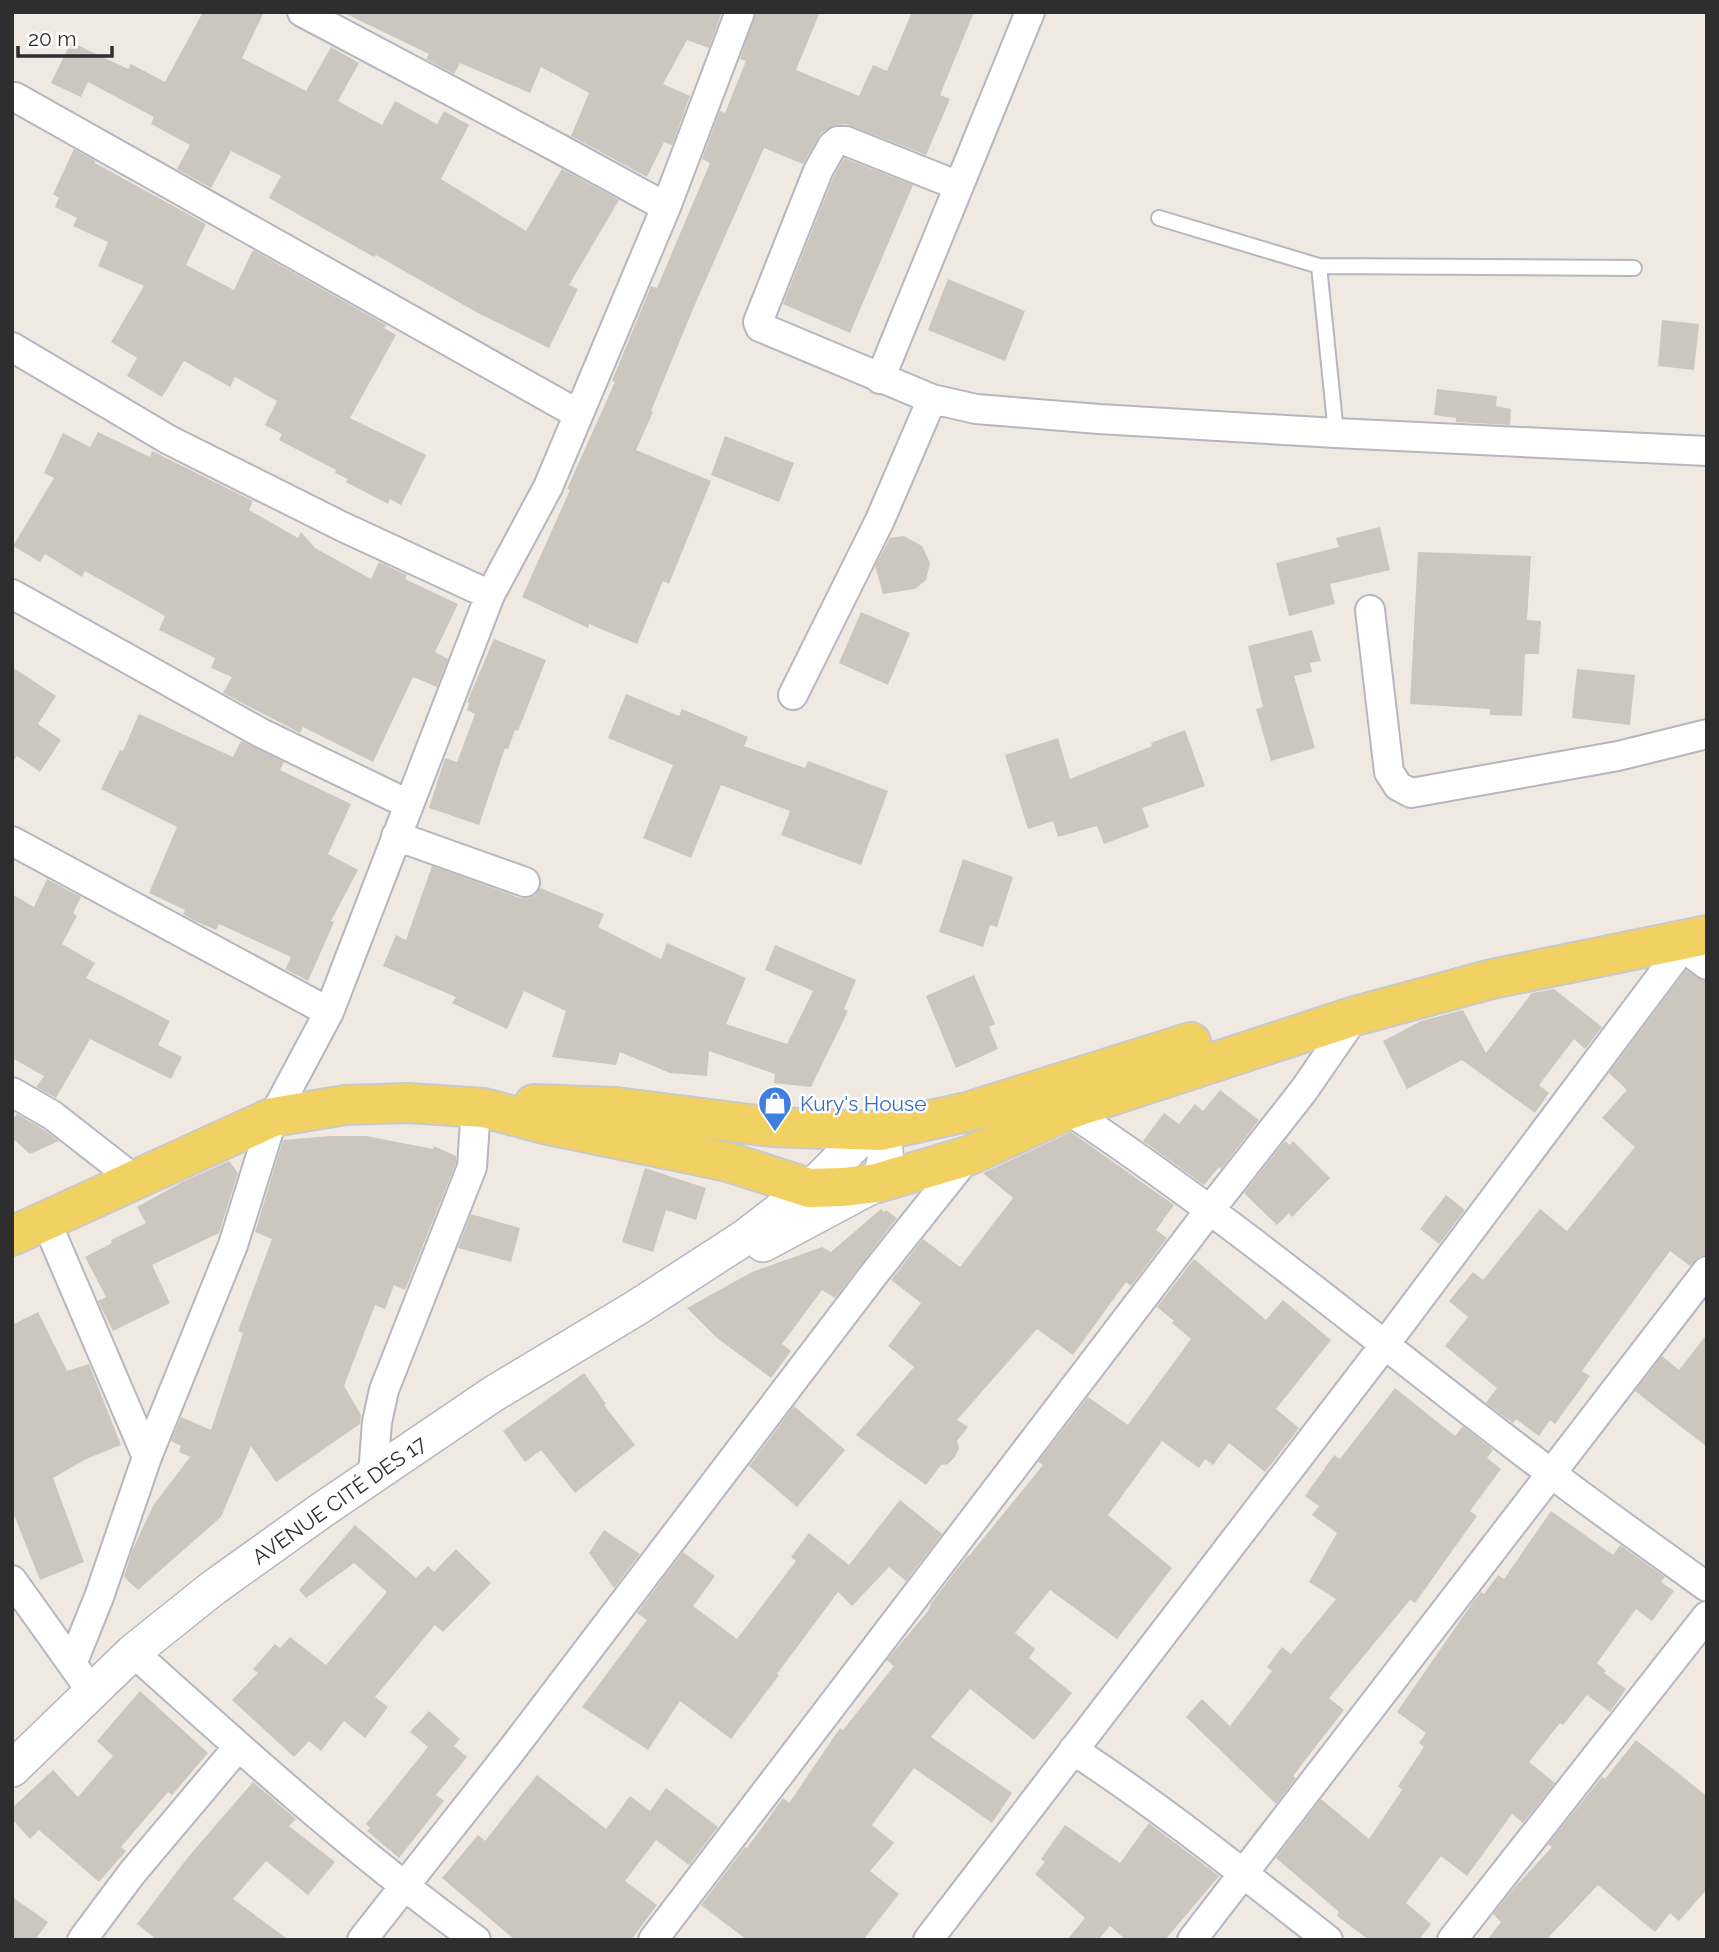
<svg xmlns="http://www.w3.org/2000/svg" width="1719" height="1952" font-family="Raleway,sans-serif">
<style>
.building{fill:#cbc7bf}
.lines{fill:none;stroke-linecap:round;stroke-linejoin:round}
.service-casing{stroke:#b4b7c1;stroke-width:18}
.minor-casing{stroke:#b4b7c1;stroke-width:32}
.tertiary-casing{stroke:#b4b7c1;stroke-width:38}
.primary-casing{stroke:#c9c9c9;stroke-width:42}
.service{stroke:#fff;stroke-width:14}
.minor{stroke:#fff;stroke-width:28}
.tertiary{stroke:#fff;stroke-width:35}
.primary{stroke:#f2d163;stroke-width:38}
.labels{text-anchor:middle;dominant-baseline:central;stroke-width:5;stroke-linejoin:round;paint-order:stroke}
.shop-label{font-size:21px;fill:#366cbe;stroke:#fff;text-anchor:start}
.street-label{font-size:21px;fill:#2e2e2e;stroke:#fff}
</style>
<rect width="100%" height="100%" fill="#efe9e1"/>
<path class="building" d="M203 12H264L242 58 306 91 331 47 359 63 338 101 382 125 395 101 437 124 444 111 469 125 441 179 526 231 562 169 619 200 569 285 578 289 549 348 476 312 376 255 374 257 269 198 281 176 231 151 211 188 177 169 190 145 151 124 154 117 88 82 81 97 51 83 71 42 128 69 131 64 165 82Z
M342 12H722L709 48 687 40 663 84 690 96 672 145 664 142 647 177 571 136 589 93 541 67 530 93 460 63 454 74 426 59 429 54Z
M756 12H820L796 70 859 96 873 65 887 71 912 12H974L940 95 950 99 926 155 846 124 837 125 821 133 803 164 764 148 693 309 651 411 653 412 636 450 711 481 669 584 663 581 637 644 589 624 588 628 522 597 570 490 567 489 615 382 612 381 651 286 657 288 710 163 702 159 720 111 725 113 746 61 740 59Z
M74 149 95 161V163L206 224 186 265 234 290 253 250 386 325 384 328 396 335 350 418 426 455 401 505 390 499 388 504 346 482 348 479 335 473 336 470 279 440 282 434 265 425 277 401 235 377 230 387 184 361 162 397 127 376 137 358 111 342 144 286 98 266 108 242 73 226 77 218 55 207 59 198 53 194Z
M844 158 913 185 850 333 783 304 833 178Z
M948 279 1025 311 1005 361 928 330Z
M1662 320 1699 324 1694 370 1658 366Z
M1437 389 1497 396 1496 406 1511 409 1510 425 1456 422V418L1434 415Z
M98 432 150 457 152 451 253 501 249 510 298 538 301 532 315 548 371 579 379 562 407 575 405 579 458 604 435 652 448 659 437 687 413 677 373 762 303 727 300 733 223 693 232 677 211 668 215 658 159 630 165 616 85 571 82 577 45 554 40 562 13 546 54 478 44 473 63 433 90 447Z
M725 436 794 463 779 502 711 475Z
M1380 527 1390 570 1330 584 1335 604 1289 616 1276 563 1339 547 1336 538Z
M904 536 922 546 930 563 926 580 915 589 883 594 875 566 890 538Z
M1418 552 1531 556 1527 620 1541 621 1539 654H1525L1522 716 1490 715V709L1410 704Z
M861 612 910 633 888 685 839 663Z
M1312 630 1321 661 1310 663 1312 672 1294 676 1315 748 1271 761 1256 709 1263 707 1248 646Z
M494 639 546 660 518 731 515 730 508 749 505 748 479 825 429 808 445 758 457 762 475 714 467 710 469 703 467 702Z
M12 667 56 696 38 724 61 740 40 772 17 756 12 763Z
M1577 669 1635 675 1630 725 1572 718Z
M626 694 679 716 682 709 748 737 744 746 805 768 808 761 888 791 861 865 781 835 790 811 721 785 691 858 643 838 673 765 608 738Z
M139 714 233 757 241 741 284 762 280 770 351 804 328 854 358 870 331 921 334 922 308 981 285 969 291 957 219 924 216 930 195 921 183 914 185 910 149 893 177 827 101 789 120 750 123 751Z
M1185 730 1205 786 1142 808 1149 827 1104 844 1097 826 1058 837 1053 821 1028 829 1005 755 1058 738 1070 779 1152 746 1151 743Z
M963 859 1013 877 997 927 990 925 983 947 939 932Z
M432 866 520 898H529L535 895 540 888 604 914 598 927 661 959 667 943 746 978 726 1024 787 1044 813 991 765 970 775 945 856 980 844 1009 848 1011 811 1087 774 1083 775 1074 709 1051 707 1076 670 1073 620 1052 616 1065 552 1057 566 1011 524 991 507 1029 452 1003 456 997 383 966 396 935 406 940Z
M47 879 81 897 73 913 77 916 62 944 95 963 86 978 170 1021 158 1045 182 1057 171 1079 90 1039 56 1098 36 1087 44 1076 12 1058V894L34 907Z
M1686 970 1707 982V1255L1700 1256 1690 1266 1670 1251 1582 1371 1590 1376 1555 1424 1550 1420 1539 1436 1516 1419 1513 1423 1486 1403 1497 1388 1445 1346 1468 1317 1449 1301 1473 1272 1483 1280 1540 1209 1567 1231 1635 1147 1602 1118 1627 1090 1609 1073Z
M974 975 995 1024 989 1027 998 1049 956 1068 926 996Z
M1554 989 1602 1027 1585 1049 1574 1039 1539 1085 1549 1093 1535 1113 1462 1060 1407 1089 1383 1041 1421 1021 1463 1010 1486 1053 1532 993Z
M1220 1090 1259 1120 1221 1169 1219 1167 1204 1185 1143 1141 1164 1113 1179 1124 1195 1104 1203 1111Z
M17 1114 43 1129 59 1141 30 1154 12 1138V1120Z
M1071 1132 1174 1205 1156 1230 1167 1238 1131 1286 1126 1282 1073 1355 1037 1329 957 1420 968 1427 957 1441 959 1448 955 1457 948 1464 941 1465 926 1485 856 1435 914 1367 888 1346 921 1303 891 1280 923 1239 960 1267 1013 1198 983 1173Z
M329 1136H366L433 1149 434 1146 456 1156V1163L405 1290 394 1285 385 1309 375 1305 344 1386 361 1415 360 1424 276 1482 251 1446 221 1517 138 1590 124 1577 132 1551 153 1506 190 1457 179 1452 181 1446 171 1441 181 1417 211 1430 243 1333 238 1331 272 1239 255 1232 283 1140Z
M1285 1141 1290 1145 1293 1141 1330 1178 1292 1217 1289 1213 1277 1225 1244 1193Z
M229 1161 238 1173 219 1233 152 1265 170 1303 113 1331 98 1301 106 1297 85 1257 112 1243 111 1240 146 1223 137 1207 182 1182Z
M645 1168 706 1188 696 1220 666 1210 653 1252 622 1242Z
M1446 1195 1465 1210 1439 1244 1420 1229Z
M881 1209 884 1212 886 1210 897 1218 835 1298 822 1290 782 1344 791 1351 771 1378 717 1338 687 1308 752 1272 822 1247 831 1252Z
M471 1214 520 1228 511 1262 458 1248Z
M1194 1259 1266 1320 1283 1300 1331 1340 1276 1409 1299 1428 1265 1472 1229 1443 1213 1465 1205 1459 1199 1468 1162 1441 1108 1515 1172 1568 1117 1639 1050 1590 1015 1633 1035 1649 1029 1658 1072 1693 1034 1740 970 1689 931 1737 1012 1793 992 1823 914 1768 872 1825 894 1843 870 1871 899 1894 863 1940H747L701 1905 745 1847 747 1848 783 1798 789 1803 840 1728 843 1730 894 1666 887 1660 928 1611 932 1602 968 1555 969 1556 1043 1465 1038 1462 1088 1397 1128 1425 1191 1339 1172 1323 1174 1321 1157 1307Z
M38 1312 67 1371 89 1364 121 1445 86 1459 53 1478 84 1562 40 1580 12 1510V1325Z
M1707 1334V1447L1635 1391 1662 1356 1679 1370Z
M584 1373 606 1404 604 1405 635 1445 575 1493 541 1450 525 1462 503 1431Z
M1395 1388 1455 1436 1463 1426 1493 1450 1487 1458 1501 1469 1470 1511 1477 1516 1415 1603 1410 1600 1329 1698 1344 1710 1293 1776 1296 1778 1276 1804 1186 1717 1202 1699 1230 1726 1272 1671 1267 1667 1282 1647 1291 1654 1336 1599 1309 1582 1337 1533 1312 1515 1319 1506 1305 1496 1334 1455 1340 1459Z
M794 1406 845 1450 797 1507 749 1466Z
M900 1500 942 1534 906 1581 889 1567 852 1606 838 1592 777 1674 779 1675 731 1739 680 1701 648 1750 582 1707 647 1620 637 1613 683 1552 715 1576 693 1606 737 1639 796 1561 791 1557 809 1533 849 1565Z
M1551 1511 1613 1555 1620 1545 1665 1577 1661 1582 1674 1591 1652 1621 1636 1609 1597 1663 1606 1671 1604 1673 1626 1689 1610 1712 1587 1695 1563 1725 1560 1723 1529 1762 1555 1783 1523 1823 1512 1814 1467 1876 1441 1856 1406 1903 1431 1924 1419 1940H1369L1337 1916 1339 1912 1276 1858 1321 1799 1369 1839 1402 1790 1398 1786 1424 1747 1419 1743 1426 1733 1397 1712 1473 1602 1481 1592 1484 1594 1498 1575 1504 1579Z
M355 1525 416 1578 428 1566 434 1572 456 1549 491 1583 443 1632 435 1625 375 1697 388 1707 365 1738 344 1721 321 1751 309 1741 294 1757 232 1700 258 1673 253 1669 275 1644 280 1648 290 1637 326 1665 387 1592 354 1563 306 1598 299 1590Z
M604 1530 640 1554 614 1588 589 1553Z
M140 1691 208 1753 172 1795 168 1792 121 1847 126 1851 99 1882 39 1830 30 1839 12 1819V1808L53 1770 78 1797 113 1756 97 1741Z
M429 1711 460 1739 454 1746 467 1757 436 1795 444 1801 399 1858 367 1831 370 1828 366 1824 428 1747 410 1732Z
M1636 1740 1707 1796V1889L1679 1921 1670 1913 1655 1932 1598 1885 1546 1940H1487L1501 1922 1493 1914 1514 1888 1552 1847 1548 1844 1602 1777 1605 1779Z
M537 1775 606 1829 630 1796 650 1811 666 1788 718 1827 689 1865 656 1840 625 1881 657 1905 631 1940H515L442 1878 478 1835 485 1841Z
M253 1782 296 1819 289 1826 335 1862 308 1895 266 1861 233 1899 289 1940H157L137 1924 189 1856Z
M1149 1823 1219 1876 1165 1940H1126L1110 1926 1098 1940H1067L1085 1918 1035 1874 1045 1862 1041 1859 1065 1825 1120 1863Z
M12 1897 48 1922 35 1940H12Z"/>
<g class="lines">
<g class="service-casing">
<path id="service" d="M1159 218 1319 266 1634 268
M1319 266 1336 433"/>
</g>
<g class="minor-casing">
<path id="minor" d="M302 12 560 149 666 207
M15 97 578 414
M959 186 846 141H838L832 146 818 171 758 322 760 327 932 399 976 409 1099 419 1336 433 1707 451
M12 347 169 440 341 526 490 595
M880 379 1030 12
M12 594 261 733 408 804
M1370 610 1389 772 1398 786 1411 793 1618 756 1707 734
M793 695 880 520 932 399
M396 836 525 882
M12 841 329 1012
M1688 937 1683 947 1707 965
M12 1092 52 1115 134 1179
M1068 1110C1237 1222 1391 1353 1552 1474 1603 1513 1655 1549 1707 1587
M46 1221 147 1457
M373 1474 377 1422 384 1390 472 1167 476 1107
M12 1580 72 1664
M133 1652C244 1752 355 1852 476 1940
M92 1692 72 1664 99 1597 147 1457 233 1245 273 1117 329 1012 490 595 548 487 666 207 740 12
M1073 1750C1162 1808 1244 1874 1328 1940
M82 1940 132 1873 238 1747
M362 1940 511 1751 874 1274 968 1156
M653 1940 1209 1211 1304 1090 1355 1016
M928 1940 1386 1343 1683 947
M1192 1940 1707 1271
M1452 1940 1707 1616"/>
</g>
<g class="tertiary-casing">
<path id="tertiary" d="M763 1244 877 1183C887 1161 888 1154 880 1131
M12 1769 133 1652 213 1588 322 1510 493 1394 636 1308 744 1238 818 1181 867 1132"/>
</g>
<g class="primary-casing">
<path id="primary" d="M534 1104 616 1107 772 1127 880 1131 967 1112 1191 1042
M12 1236 273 1117 345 1105 408 1103 484 1108 548 1125 728 1162 809 1188 843 1187 877 1183 968 1156 1068 1110 1355 1016 1492 979 1707 935"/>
</g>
<use href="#service" class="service"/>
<use href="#minor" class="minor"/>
<use href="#tertiary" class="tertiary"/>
<use href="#primary" class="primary"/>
</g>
<defs>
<g id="shop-pin" transform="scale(1.75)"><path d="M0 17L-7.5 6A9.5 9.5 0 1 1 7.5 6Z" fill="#3f7fe0" stroke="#fff"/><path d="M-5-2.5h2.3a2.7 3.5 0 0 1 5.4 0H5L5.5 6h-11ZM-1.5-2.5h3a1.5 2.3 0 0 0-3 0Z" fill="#fff"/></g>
</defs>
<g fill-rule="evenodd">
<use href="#shop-pin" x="775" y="1103"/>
</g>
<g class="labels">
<g class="shop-label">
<text x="800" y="1103">Kury's House</text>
</g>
<g class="street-label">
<text transform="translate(339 1500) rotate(-35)">AVENUE CITÉ DES 17</text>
</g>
</g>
<rect width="1719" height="1952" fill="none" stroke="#2e2e2e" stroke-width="28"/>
<path d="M18 46v10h94v-10" fill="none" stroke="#2e2e2e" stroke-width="3.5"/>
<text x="28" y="46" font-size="21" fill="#2e2e2e" stroke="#ffffff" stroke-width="5" paint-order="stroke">20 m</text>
</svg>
